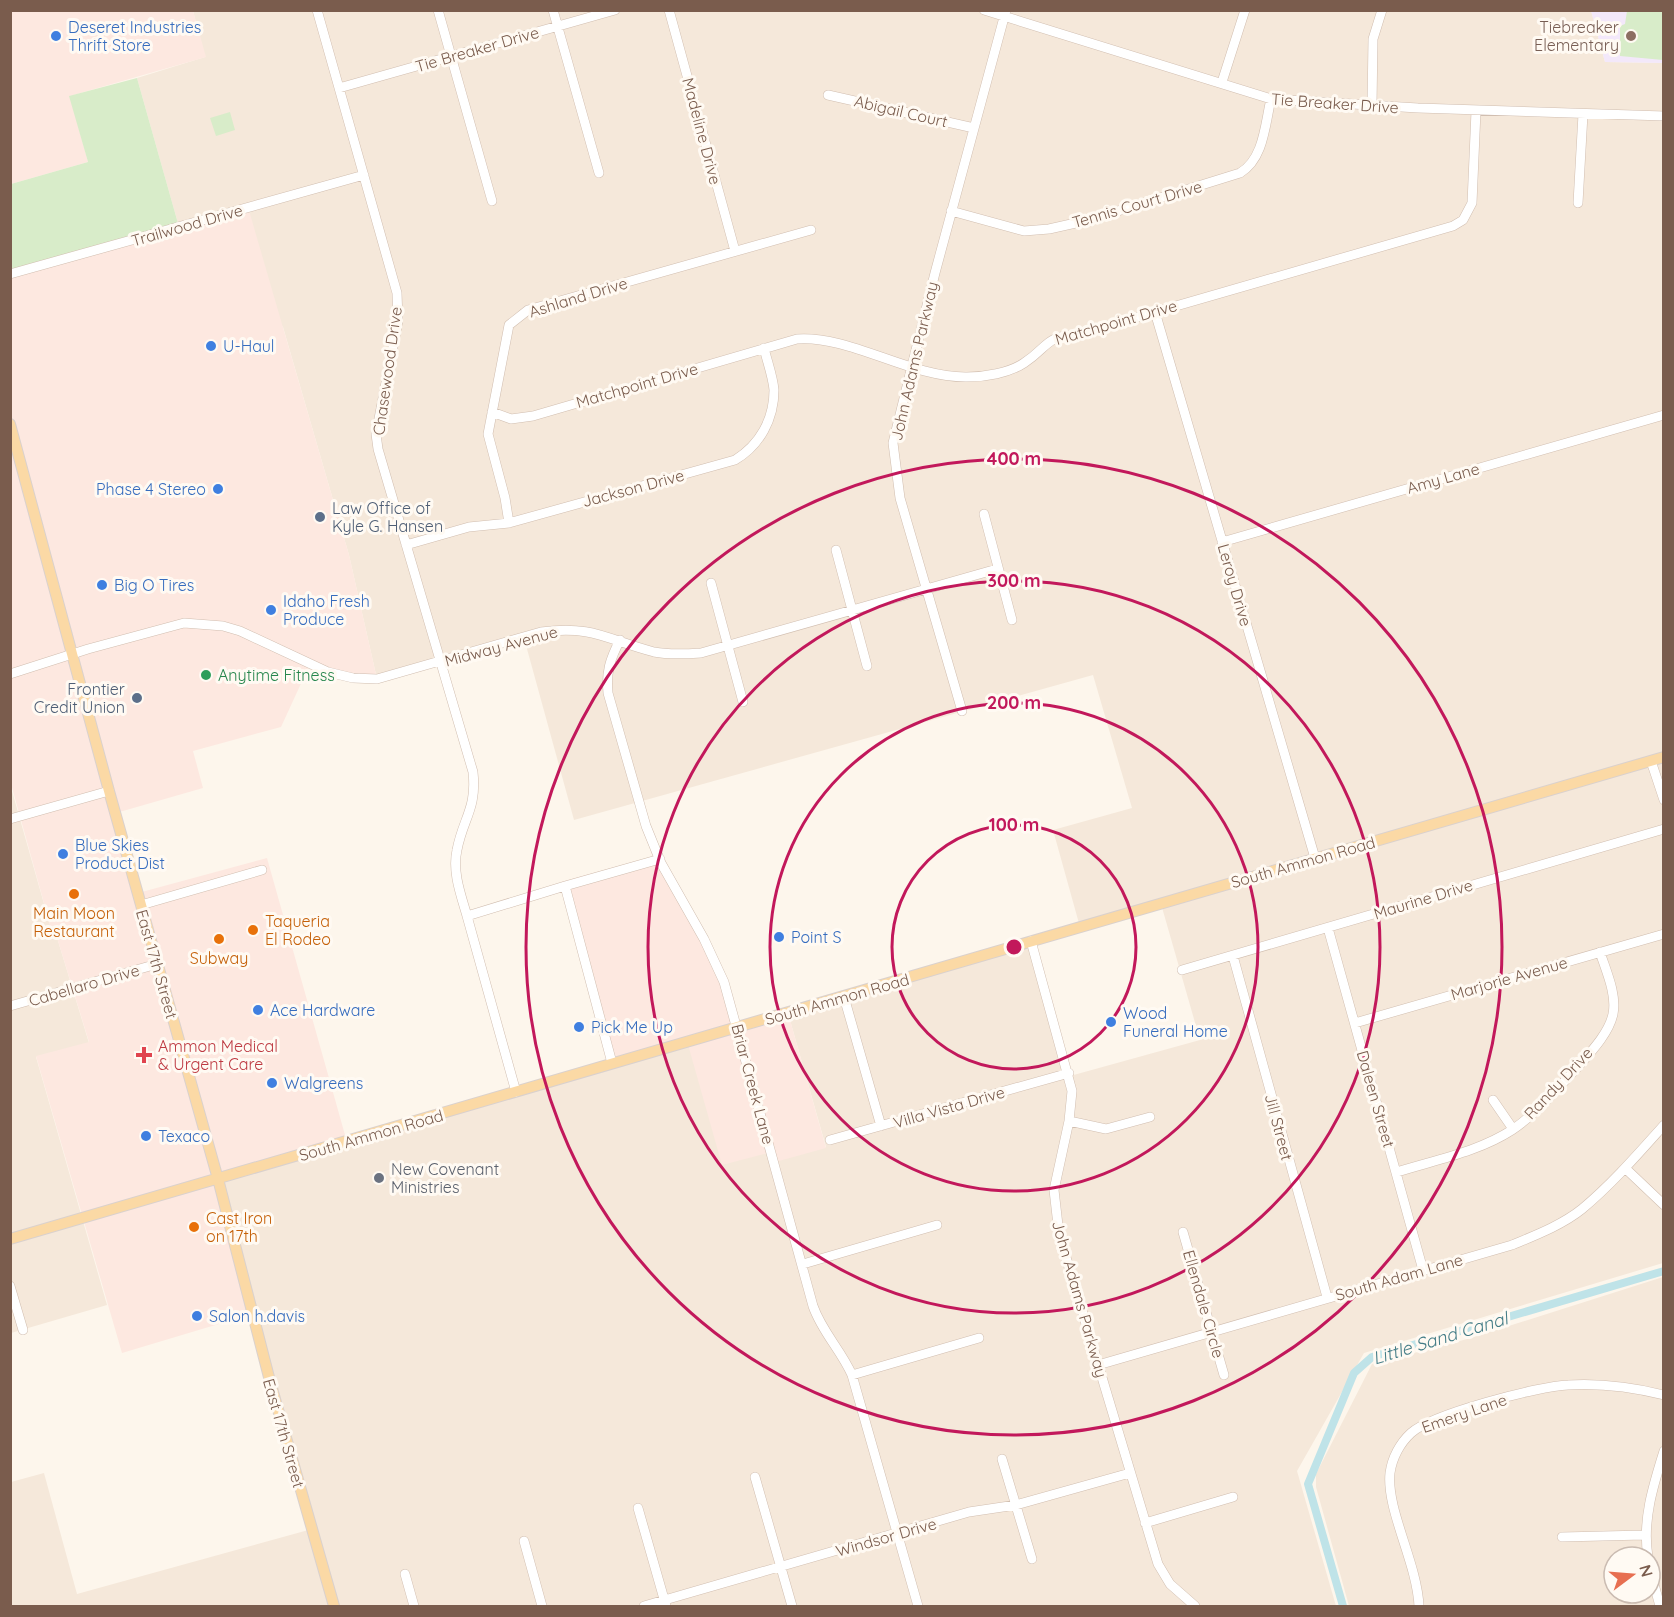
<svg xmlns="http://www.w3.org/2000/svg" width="1674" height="1617" font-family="Quicksand,sans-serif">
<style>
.residential{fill:#f5e8da;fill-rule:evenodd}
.commercial{fill:#fde8e0}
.education{fill:#f3e8fa}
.green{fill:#d8ecc9}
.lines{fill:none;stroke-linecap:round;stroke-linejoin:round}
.canal{stroke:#bfe3e8;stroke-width:8}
.minor-casing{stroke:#d1beb0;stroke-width:10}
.major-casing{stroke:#dad1cd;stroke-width:12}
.minor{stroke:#fff;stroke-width:9}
.major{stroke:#fbd9a5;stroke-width:10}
.ring{fill:none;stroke:#c2185b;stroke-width:3}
.shop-dot{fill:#3f7fe0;stroke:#fffaf3;stroke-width:2}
.education-dot{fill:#8d6e63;stroke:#fffaf3;stroke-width:2}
.service-dot{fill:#5c6f8a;stroke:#fffaf3;stroke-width:2}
.leisure-dot{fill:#2e9e5b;stroke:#fffaf3;stroke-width:2}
.food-dot{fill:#e8710a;stroke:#fffaf3;stroke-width:2}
.health-dot{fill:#e0444e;stroke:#fffaf3;stroke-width:2}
.worship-dot{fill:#6b7280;stroke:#fffaf3;stroke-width:2}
.labels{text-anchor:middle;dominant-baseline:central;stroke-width:6;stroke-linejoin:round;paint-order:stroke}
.shop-label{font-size:16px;fill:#366cbe;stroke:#fffaf3;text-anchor:start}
.education-label{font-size:16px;fill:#785e54;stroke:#fffaf3;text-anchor:end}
.street-label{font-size:16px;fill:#7a5c4d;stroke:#fffaf3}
.service-label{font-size:16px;fill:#4e5e75;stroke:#fffaf3;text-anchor:start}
.leisure-label{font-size:16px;fill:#27864d;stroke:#fffaf3;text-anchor:start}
.food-label{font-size:16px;fill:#c56008;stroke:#fffaf3}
.health-label{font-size:16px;fill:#be3a42;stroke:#fffaf3;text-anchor:start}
.worship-label{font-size:16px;fill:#5b616d;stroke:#fffaf3;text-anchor:start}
.water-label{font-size:18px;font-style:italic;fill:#437c86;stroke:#fffaf3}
.centre{fill:#c2185b;stroke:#fffaf3;stroke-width:3}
.ring-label{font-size:18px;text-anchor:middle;font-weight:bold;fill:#c2185b;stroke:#fffaf3;stroke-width:6;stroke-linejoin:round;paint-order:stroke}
</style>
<rect width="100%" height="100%" fill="#fdf6ec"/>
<path class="residential" d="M1591 10 1605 62 1663 63V1263L1364 1353 1297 1471 1336 1606H11V1482L44 1473 77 1594 312 1529 218 1179 687 1041 772 1151 826 1147 788 1013 1031 941 1070 1076 1200 1040 1161 904 1080 927 1053 830 1132 808 1093 675 574 820 524 638 377 679 349 555 283 327 179 227 137 78 205 57 193 11Z
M10 784 52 932 55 931 89 1043 36 1057 107 1305 11 1333Z
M1663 1277V1606H1349L1316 1487V1474L1372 1364 1471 1338ZM1614 1557H1650V1593H1614Z"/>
<path class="commercial" d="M11 11H193L206 57 70 96 88 162 11 184Z
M248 207 349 555 377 679 310 664 281 727 193 751 203 788 116 813 138 893 267 858 347 1142 218 1179 252 1314 122 1353 36 1056 89 1042 55 931 52 932 11 784V274Z
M658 855 704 939 738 1027 788 1013 826 1148 775 1162 772 1152 722 1165 687 1041 612 1063 561 882Z"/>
<path class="education" d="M1591 11H1663V63L1605 62Z"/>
<path class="green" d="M1627 11H1663V60L1620 56V26L1625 24Z
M137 78 179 227 11 274V184L88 162 69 96Z
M230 112 235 130 216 136 210 118Z"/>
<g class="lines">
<path class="canal" d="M1343 1606 1308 1484 1354 1373 1372 1357 1664 1271"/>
<g class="minor-casing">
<path id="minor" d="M317 10 397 293 398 321 376 434 378 449 473 772C477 809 463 818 457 850 452 872 461 895 467 916L565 886
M438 10 492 201
M553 10 599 173
M669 10 735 251
M984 10 1271 99 1418 108 1664 116
M1222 82 1245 10
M339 88 615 10
M828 95 974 128
M1372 105 1373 39 1382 10
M1578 203 1583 114
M951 211 1024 231 1049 229 1089 220 1240 173C1264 159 1265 124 1271 99
M10 274 364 175
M1155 312 1315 858
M492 412 511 419 533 416 797 339C850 335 911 378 967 377 985 377 1009 373 1024 363 1050 346 1043 337 1079 334L1453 226 1463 220 1472 203 1476 111
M984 514 1012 620
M509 523 505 498 488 434 509 325 528 310 811 230
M1222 542 1664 415
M406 545 469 527 509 523 735 460C760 445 774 419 774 390 773 377 767 361 764 348
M836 550 867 666
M711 583 743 702
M620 640C610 659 606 672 608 693L646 826 661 863 704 939 724 982 813 1306C822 1332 841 1350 852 1375L918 1606
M10 674 88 649 184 623 223 626 240 631 328 672 353 678 377 679 541 632C594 625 607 640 654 652 669 655 686 654 701 653L997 569
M962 711 900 498 893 443 935 273 1006 10
M1651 761 1664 800
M10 819 109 791
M141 905 262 870
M467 916 516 1092
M1328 928 1423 1270
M1031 941 1072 1091 1069 1121 1054 1190 1059 1234 1158 1564 1170 1584 1195 1606
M1233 956 1327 1297
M1182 970 1664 829
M844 997 881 1126
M10 1006 157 964
M1355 1023 1664 934
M612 1063 565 886 660 859
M1493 1100 1513 1129
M1069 1121 1106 1129 1150 1117
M830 1140 1069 1073
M1625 1168 1664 1205
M1397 1172C1435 1160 1478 1152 1512 1130 1536 1114 1555 1091 1575 1070 1588 1055 1609 1034 1613 1014 1617 994 1606 971 1600 952
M1183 1232 1224 1375
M803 1264 937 1225
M10 1286 23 1330
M1098 1365 1512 1245C1536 1235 1562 1225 1582 1209 1612 1184 1638 1154 1664 1125
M852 1375 979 1338
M1002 1459 1032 1559
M755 1477 792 1606
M638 1508 666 1606
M1145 1523 1233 1497
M1562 1537 1644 1535
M524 1541 542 1606
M1648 1557C1642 1521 1653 1486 1664 1451
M1650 1570 1660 1606
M405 1574 414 1606
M644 1606 969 1512 1016 1505 1130 1473
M1419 1606C1417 1563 1386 1509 1390 1473 1392 1458 1400 1443 1411 1433 1432 1414 1539 1386 1568 1385 1601 1383 1632 1387 1664 1395"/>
</g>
<g class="major-casing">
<path id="major" d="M10 424 109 791 218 1179 271 1385 334 1606
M10 1239 1664 757"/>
</g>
<use href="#minor" class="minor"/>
<use href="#major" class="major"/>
</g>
<g class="ring">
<circle cx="1014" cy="947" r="122"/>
<circle cx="1014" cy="947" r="244"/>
<circle cx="1014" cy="947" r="366"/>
<circle cx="1014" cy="947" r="488"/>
</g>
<g class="shop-dot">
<circle cx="56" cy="36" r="6"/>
<circle cx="211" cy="346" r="6"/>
<circle cx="218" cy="489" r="6"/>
<circle cx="102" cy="585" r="6"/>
<circle cx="271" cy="610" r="6"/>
<circle cx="63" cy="854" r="6"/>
<circle cx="779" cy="937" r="6"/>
<circle cx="258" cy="1010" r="6"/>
<circle cx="1111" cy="1022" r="6"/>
<circle cx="579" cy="1027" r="6"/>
<circle cx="272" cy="1083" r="6"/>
<circle cx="146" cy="1136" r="6"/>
<circle cx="197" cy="1316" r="6"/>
</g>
<circle class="education-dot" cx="1631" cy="36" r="6"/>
<g class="service-dot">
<circle cx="320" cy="517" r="6"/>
<circle cx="137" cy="698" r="6"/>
</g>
<circle class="leisure-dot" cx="206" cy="675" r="6"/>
<g class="food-dot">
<circle cx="74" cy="894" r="6"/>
<circle cx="253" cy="930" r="6"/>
<circle cx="219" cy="939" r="6"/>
<circle cx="194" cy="1227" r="6"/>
</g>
<path class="health-dot" d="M141 1046h6v6h6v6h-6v6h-6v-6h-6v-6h6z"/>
<circle class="worship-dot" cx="379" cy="1178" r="6"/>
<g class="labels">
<g class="shop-label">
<text x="68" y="27">Deseret Industries<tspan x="68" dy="18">Thrift Store</tspan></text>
<text x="223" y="346">U-Haul</text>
<text x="206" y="489" text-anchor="end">Phase 4 Stereo</text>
<text x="114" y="585">Big O Tires</text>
<text x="283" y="601">Idaho Fresh<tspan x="283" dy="18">Produce</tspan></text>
<text x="75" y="845">Blue Skies<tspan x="75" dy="18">Product Dist</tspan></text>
<text x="791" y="937">Point S</text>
<text x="270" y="1010">Ace Hardware</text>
<text x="1123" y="1013">Wood<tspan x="1123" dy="18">Funeral Home</tspan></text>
<text x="591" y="1027">Pick Me Up</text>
<text x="284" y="1083">Walgreens</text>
<text x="158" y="1136">Texaco</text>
<text x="209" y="1316">Salon h.davis</text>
</g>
<g class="education-label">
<text x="1619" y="27">Tiebreaker<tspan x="1619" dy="18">Elementary</tspan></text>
</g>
<g class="street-label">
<text transform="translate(477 49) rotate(-16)">Tie Breaker Drive</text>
<text transform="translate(1335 103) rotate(4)">Tie Breaker Drive</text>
<text transform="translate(901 111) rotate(13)">Abigail Court</text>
<text transform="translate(702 131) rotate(75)">Madeline Drive</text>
<text transform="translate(1137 204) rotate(-16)">Tennis Court Drive</text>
<text transform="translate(187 225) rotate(-16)">Trailwood Drive</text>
<text transform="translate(578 297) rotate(-17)">Ashland Drive</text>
<text transform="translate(1116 322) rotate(-16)">Matchpoint Drive</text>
<text transform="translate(914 361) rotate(-77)">John Adams Parkway</text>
<text transform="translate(387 371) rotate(-82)">Chasewood Drive</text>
<text transform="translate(637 385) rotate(-16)">Matchpoint Drive</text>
<text transform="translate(1443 478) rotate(-16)">Amy Lane</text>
<text transform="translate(633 488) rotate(-15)">Jackson Drive</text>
<text transform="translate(1235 585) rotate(74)">Leroy Drive</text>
<text transform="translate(501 646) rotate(-15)">Midway Avenue</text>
<text transform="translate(1303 862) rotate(-16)">South Ammon Road</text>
<text transform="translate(1423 899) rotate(-17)">Maurine Drive</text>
<text transform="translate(157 964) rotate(74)">East 17th Street</text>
<text transform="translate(1509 978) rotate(-16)">Marjorie Avenue</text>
<text transform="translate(84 985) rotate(-16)">Cabellaro Drive</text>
<text transform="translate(837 999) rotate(-16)">South Ammon Road</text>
<text transform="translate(1558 1083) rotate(-47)">Randy Drive</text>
<text transform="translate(753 1084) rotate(75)">Briar Creek Lane</text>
<text transform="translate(1376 1099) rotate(74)">Daleen Street</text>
<text transform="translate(949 1107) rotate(-16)">Villa Vista Drive</text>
<text transform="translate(1279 1127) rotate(75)">Jill Street</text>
<text transform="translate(371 1135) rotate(-16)">South Ammon Road</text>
<text transform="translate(1399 1277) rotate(-16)">South Adam Lane</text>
<text transform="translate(1080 1299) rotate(74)">John Adams Parkway</text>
<text transform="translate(1204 1304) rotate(74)">Ellendale Circle</text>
<text transform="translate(1464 1413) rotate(-19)">Emery Lane</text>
<text transform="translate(284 1433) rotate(74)">East 17th Street</text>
<text transform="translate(886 1537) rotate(-16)">Windsor Drive</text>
</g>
<g class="service-label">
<text x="332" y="508">Law Office of<tspan x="332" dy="18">Kyle G. Hansen</tspan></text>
<text x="125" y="689" text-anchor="end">Frontier<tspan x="125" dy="18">Credit Union</tspan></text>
</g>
<g class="leisure-label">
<text x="218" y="675">Anytime Fitness</text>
</g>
<g class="food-label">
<text x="74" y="913">Main Moon<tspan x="74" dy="18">Restaurant</tspan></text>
<text x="265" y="921" text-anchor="start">Taqueria<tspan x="265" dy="18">El Rodeo</tspan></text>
<text x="219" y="958">Subway</text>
<text x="206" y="1218" text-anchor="start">Cast Iron<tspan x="206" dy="18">on 17th</tspan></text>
</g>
<g class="health-label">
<text x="158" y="1046">Ammon Medical<tspan x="158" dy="18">&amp; Urgent Care</tspan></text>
</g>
<g class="worship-label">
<text x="391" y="1169">New Covenant<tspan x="391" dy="18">Ministries</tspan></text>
</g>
<g class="water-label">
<text transform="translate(1440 1338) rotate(-17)">Little Sand Canal</text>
</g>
</g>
<circle cx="1014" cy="947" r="9" class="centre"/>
<g class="ring-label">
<text x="1014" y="465">400 m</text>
<text x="1014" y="587">300 m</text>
<text x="1014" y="709">200 m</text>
<text x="1014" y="831">100 m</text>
</g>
<rect width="1674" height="1617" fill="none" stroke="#7a5c4d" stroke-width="24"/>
<g transform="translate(1632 1575) rotate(74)"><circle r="28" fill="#fffaf3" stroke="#cabbb1" stroke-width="1.5"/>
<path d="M0-4.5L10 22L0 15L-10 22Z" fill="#e76f51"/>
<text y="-9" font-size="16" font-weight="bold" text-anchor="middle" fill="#7a5c4d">N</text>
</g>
</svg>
